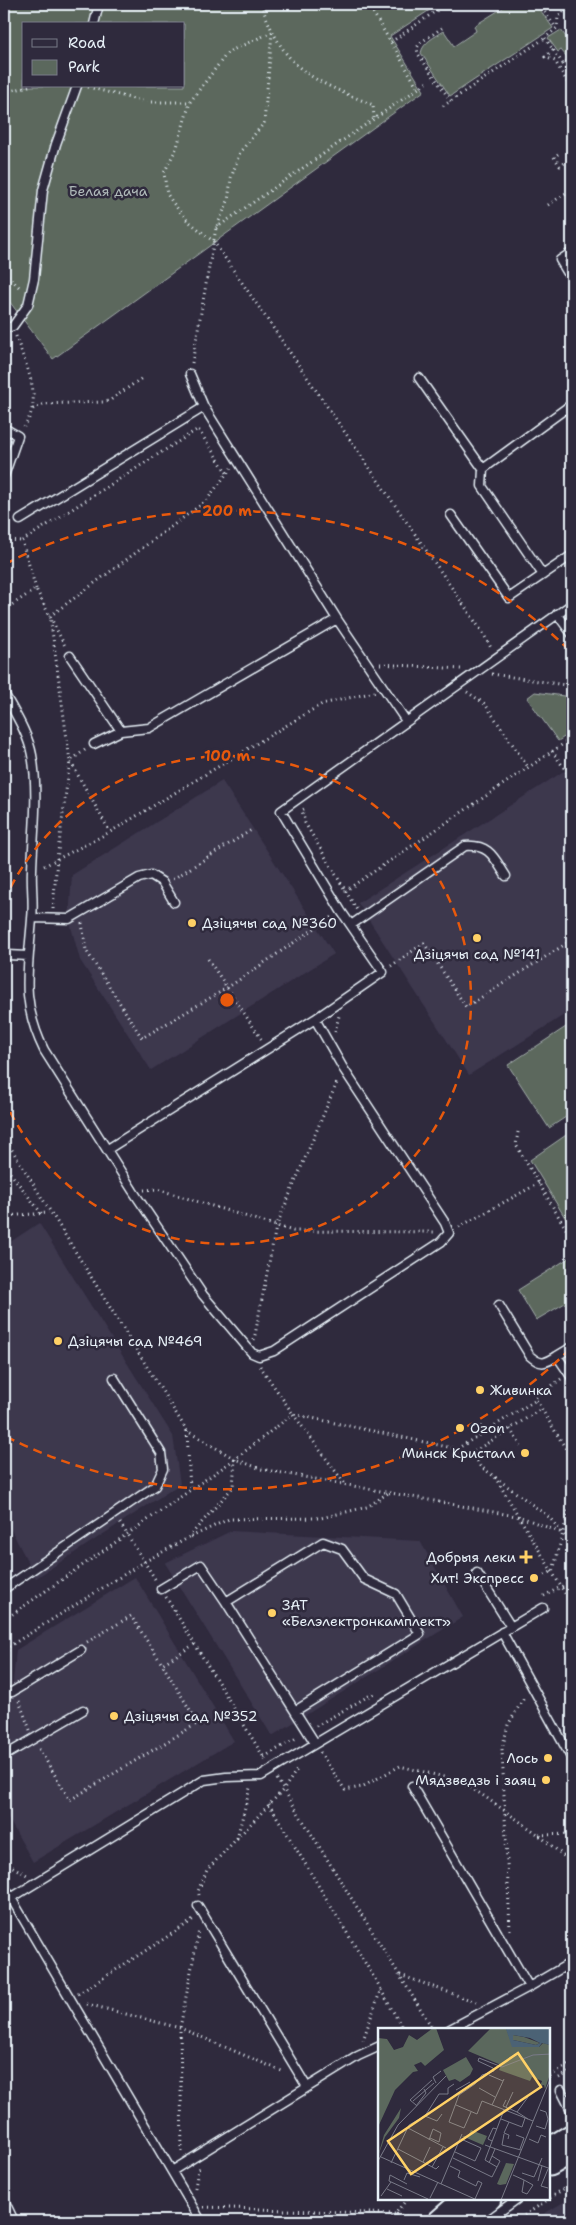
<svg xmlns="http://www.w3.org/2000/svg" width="576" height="2225" font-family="'Shantell Sans',sans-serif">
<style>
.built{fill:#3d374e}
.green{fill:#5b685d;stroke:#a2acaa;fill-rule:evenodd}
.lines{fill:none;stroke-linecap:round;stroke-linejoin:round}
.lane-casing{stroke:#e8f1f8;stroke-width:11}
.secondary-casing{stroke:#e8f1f8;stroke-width:25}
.path{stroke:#e8f1f8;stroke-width:3;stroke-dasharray:1 4;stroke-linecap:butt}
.lane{stroke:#2f2a3d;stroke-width:8}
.secondary{stroke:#2f2a3d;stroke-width:21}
.ring{fill:none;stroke:#e8590c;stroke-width:2.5;stroke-dasharray:9 6}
.poi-dot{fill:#ffd166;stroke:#2f2a3d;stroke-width:2}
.labels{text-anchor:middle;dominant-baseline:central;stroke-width:5;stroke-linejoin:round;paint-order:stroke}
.park-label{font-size:14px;fill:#b0baba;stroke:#2f2a3d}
.poi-label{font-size:14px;fill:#e8f1f8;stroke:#2f2a3d;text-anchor:start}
.inset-road{fill:none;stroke:#797a88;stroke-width:1}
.view{fill:#ffd166;fill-opacity:0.15;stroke:#ffd166;stroke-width:2.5}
.inset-edge{fill:none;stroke:#e8f1f8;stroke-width:2.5}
.centre{fill:#e8590c;stroke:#2f2a3d;stroke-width:2.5}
.ring-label{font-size:15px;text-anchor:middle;font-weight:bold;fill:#e8590c;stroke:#2f2a3d;stroke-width:5;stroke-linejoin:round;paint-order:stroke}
</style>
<rect width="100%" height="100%" fill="#2f2a3d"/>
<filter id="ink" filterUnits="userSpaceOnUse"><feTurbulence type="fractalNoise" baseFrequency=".02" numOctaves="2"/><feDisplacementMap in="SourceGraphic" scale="10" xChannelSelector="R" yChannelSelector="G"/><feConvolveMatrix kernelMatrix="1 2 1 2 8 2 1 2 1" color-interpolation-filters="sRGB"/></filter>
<g filter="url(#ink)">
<path class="built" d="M564 771 572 784V1010L469 1075 358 903Z
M222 781 334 954 151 1070 80 960 69 919 72 875Z
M39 1223 173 1436 180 1484 36 1578 4 1516V1246Z
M231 1531 420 1541 463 1617 272 1736 165 1563Z
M135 1577 234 1741 33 1862 4 1811 6 1756 16 1650Z
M572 2197V2221H532Z"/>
<path class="green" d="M4 4H439L390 36 424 91 53 359 9 301 4 304ZM24 24H184V86H24Z
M509 4H536L553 28 450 96 421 53C423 42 435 37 444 31L454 46 476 31 474 26Z
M561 30 572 46V54L567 57 561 50 558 52 548 38Z
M535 692 564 696 572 708V732L558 741 527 698Z
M572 1023V1113L549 1128 508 1065Z
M572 1131V1229L530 1160Z
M572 1256V1299L536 1320 518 1290Z"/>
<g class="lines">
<g class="lane-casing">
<path id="lane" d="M94 24 99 4
M572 252 560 260 572 280
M4 329 13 326 28 305 34 279 43 190 56 144 77 86
M190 374 204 407 337 619 406 721
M419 378 483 469 482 486 543 575
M4 428 18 436 4 476
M483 469 572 404
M451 515 509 598 572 555
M20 520 204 407
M557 614 572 634
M70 656 121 731
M4 693C14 712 28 733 32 755 39 793 33 832 32 870 31 886 34 903 32 919 28 971 20 1001 44 1050L133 1191 203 1295 252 1353 259 1356 274 1351 441 1242 449 1233 445 1223 343 1068 315 1019
M94 744 121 731 149 728 337 619
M32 918 69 919 139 878 151 875 162 882 174 902
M351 925 465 846C490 844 494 858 506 876
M8 955 28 956
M108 1149 315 1019 383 972 341 911 281 811 572 604
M499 1305 530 1356C541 1366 546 1363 557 1356L572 1378
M557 1356 572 1347
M477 1573 511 1627
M4 1589 155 1486 163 1469 161 1453 114 1378
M161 1589 201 1565 226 1602
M502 1632 572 1759
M4 1692H12L81 1650
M295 1711 420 1634 396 1594 364 1579 342 1549 323 1542 226 1602 315 1743
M4 1756 83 1710
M412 1786 529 1987
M4 1886 201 2221
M11 1898 204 1780 226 1777 261 1776 543 1608
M198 1906 307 2087
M450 2029 529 1987 572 1962
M561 2090 572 2112
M172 2171 358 2056 380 2046
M4 2200 14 2221
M487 2221 517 2199"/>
</g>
<g class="secondary-casing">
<path id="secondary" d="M550 2148 572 2135
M550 2165 572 2152
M439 2221 464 2199
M461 2221 490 2199"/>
</g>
<path class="path" d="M261 4C286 72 309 78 373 105L374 118
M368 4 418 88
M539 4 556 28
M572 6 558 16 557 28 545 38 563 64 572 58
M442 28 420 43 417 48 418 54 451 101
M272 32 228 52 190 102 177 147 164 173 167 194 173 203 186 219 214 242 483 633 491 648
M391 42 446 4
M553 50 545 57 555 61 572 90
M563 64 572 78
M88 87 145 102H190
M4 93 29 86
M443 106 545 38
M558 154 554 157 560 166 572 158
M548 205 572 189
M216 228 429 81
M4 272 20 288
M16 336C25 367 45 396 24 427
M192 363 216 228 228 201 231 178 240 152 264 123 272 33
M33 409 43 404 103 402 109 401 142 378
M4 540 22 541
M36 589 22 541 198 429 227 473
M4 610 36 589 66 648
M380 664 461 669
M492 674 572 686
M467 692 485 704 528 767
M85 750 70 761 110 832
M552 751 572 779
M304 809 302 810 305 823 357 910
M44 866 110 832 322 704 375 692
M173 879 253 829
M345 891 572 738
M53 909 57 859 70 761 50 616 206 501 231 468
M82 923 86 950 142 1038 227 988 333 916
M208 959 262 1040
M391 966 424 943 466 1007 572 940
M335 1032 339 1016
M518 1132 516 1145 572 1239
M4 1137 187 1431 235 1459 261 1469 521 1517 562 1533
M4 1165 42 1214
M144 1190 157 1189 293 1231 434 1232
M4 1216 49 1213
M459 1227 539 1183
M254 1340 276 1227 338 1080
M260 1366 293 1414 457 1449 464 1458 541 1409
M561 1379 535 1398 572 1459
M480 1426 484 1432 536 1400
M510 1429 521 1446
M187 1431 190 1489
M457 1449 484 1432
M473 1452 480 1466 549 1517 572 1544
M495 1477 572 1605
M120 1523 155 1579
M191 1537 229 1519 321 1518 367 1507 388 1493
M545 1575 553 1571 572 1498
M562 1587 572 1590
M544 1596 572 1581
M166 1597 266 1761
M4 1620 235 1459 293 1414 345 1484
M87 1642 131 1616 162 1664
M5 1681 8 1647 144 1562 188 1538 233 1487 235 1459
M19 1701 30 1730
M316 1726 374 1693
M39 1749 70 1800 198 1723 162 1664 195 1644
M320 1752 345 1790 362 1787 400 1766 456 1780 481 1794 539 1835 572 1863
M264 1757 298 1737
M277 1779 433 2029
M269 1804 381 1989 363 2040
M539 1835 572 1834
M237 1838 250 1788
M4 1862 27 1875
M199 1895 198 1891 207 1870 284 1789 298 1768
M510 1930 502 1749 508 1725 525 1696
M400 1975 476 2002
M381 1990 403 2029
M78 1994 195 1919
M87 2004 180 2028 284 2072
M550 2076 572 2063
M559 2078 572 2071
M182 2152 180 2028 199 1930
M195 2188 198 2169 201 2168
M550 2198 572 2183
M407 2199 395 2214 418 2219
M204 2207 395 2214 390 2221
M516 2221 549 2199"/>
<use href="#lane" class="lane"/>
<use href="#secondary" class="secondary"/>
</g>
</g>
<g class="ring">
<path d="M4 901A244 244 0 1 1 4 1099"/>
<path d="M570 1349A489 489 0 0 1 5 1436M5 564A489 489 0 0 1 570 651"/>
</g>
<g class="poi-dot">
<circle cx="192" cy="923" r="5"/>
<circle cx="477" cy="938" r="5"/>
<circle cx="58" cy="1341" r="5"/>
<circle cx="480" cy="1390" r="5"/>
<circle cx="460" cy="1428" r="5"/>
<circle cx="525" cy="1453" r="5"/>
<path d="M523.5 1549.5h5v5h5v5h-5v5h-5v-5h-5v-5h5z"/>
<circle cx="534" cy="1578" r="5"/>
<circle cx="272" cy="1613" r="5"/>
<circle cx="114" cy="1716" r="5"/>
<circle cx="548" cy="1758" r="5"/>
<circle cx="546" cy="1780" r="5"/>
</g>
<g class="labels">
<g class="park-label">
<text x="108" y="191">Белая дача</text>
</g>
<g class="poi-label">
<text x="202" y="923">Дзіцячы сад №360</text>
<text x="477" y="954" text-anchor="middle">Дзіцячы сад №141</text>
<text x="68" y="1341">Дзіцячы сад №469</text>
<text x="490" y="1390">Живинка</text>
<text x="470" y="1428">Ozon</text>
<text x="515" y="1453" text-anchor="end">Минск Кристалл</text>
<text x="516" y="1557" text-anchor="end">Добрыя леки</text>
<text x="524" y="1578" text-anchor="end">Хит! Экспресс</text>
<text x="282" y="1605">ЗАТ<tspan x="282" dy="16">«Белэлектронкамплект»</tspan></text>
<text x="124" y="1716">Дзіцячы сад №352</text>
<text x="538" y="1758" text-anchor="end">Лось</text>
<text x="536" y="1780" text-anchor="end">Мядзведзь і заяц</text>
</g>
</g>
<g transform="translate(378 2028)">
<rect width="172" height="172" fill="#2f2a3d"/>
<path d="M55 0H58L66 22 47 38 43 34 36 37 40 43 35 44 17 62 0 99V10L9 11 16 22 25 19 31 7 39 12ZM113 0H128L135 19H161L165 15 172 17V46L167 61 166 57 162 58 164 53 154 49 152 53 121 42 123 37 90 23ZM135 7 146 9 162 15 158 17 135 12ZM88 29 95 41 92 47 82 54 77 51 71 53 65 42ZM23 80 21 90 7 109 0 128 6 107ZM93 102 109 108 105 117 84 108H90ZM128 135 136 136 128 156 122 157 119 156Z" fill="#5b685d"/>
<path d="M172 0V17L164 15 161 19H134L128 1ZM135 7 152 10 162 15 158 17 135 12Z" fill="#4b6275" fill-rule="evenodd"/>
<path class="inset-road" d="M111 47 125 53M58 55 55 49 63 43M101 60 117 69M78 62 92 54M150 69 139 84 150 91M128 72 125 78 139 84M35 73 56 55M38 77 32 72 54 52M78 77 99 86 104 73 155 93M114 77 126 51M38 78 48 65 46 61M128 79 135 64M93 84 86 100 71 94 81 67 97 56 104 47 116 43 115 40 100 33 101 30 124 39 155 27 173 26M47 88 59 93 64 86M123 91 144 99 147 90M158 98 167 101 170 91 168 84 162 82M30 100 68 120M126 106 124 117 143 122M138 107 146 110 142 121M130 111 131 107 126 105 131 94M151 111 160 115 163 107 168 109M51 112 55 101 63 105 61 114 52 110M114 113 110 111 115 100 119 101M107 117 173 141M20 121 58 141 61 138M77 124 97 133 103 120 83 111M3 129 99 172M75 130 114 149 122 133 114 128M0 133 20 97 68 48M45 134 52 119M13 135 31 97 47 88 61 66H70V60L76 56M111 135 117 121M72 138 82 143 80 149 98 158 100 153 104 155 97 171M54 139 65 119M119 139 107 132 126 82M144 145 156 149 164 130M135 147 146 152 155 157 149 166 144 164 146 152M26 152 29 145 42 149M160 153 164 138M29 156 12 147 11 153 50 171M63 156 84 106M170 160 163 158 170 141M9 161 24 168M3 168 13 154M52 170 60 154M123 172 173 49"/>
<path class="view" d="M140 25 163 59 33 146 10 113Z"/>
<rect width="172" height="172" class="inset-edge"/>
</g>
<circle cx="227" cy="1000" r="8" class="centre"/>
<g class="ring-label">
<text x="227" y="516">200 m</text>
<text x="227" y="761">100 m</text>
</g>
<rect width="576" height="2225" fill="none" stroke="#2f2a3d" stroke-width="20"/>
<rect x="10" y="10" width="556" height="2205" fill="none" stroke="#e8f1f8" stroke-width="2" filter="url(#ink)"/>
<rect x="22" y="22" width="162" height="65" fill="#2f2a3d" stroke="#797a88"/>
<rect x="32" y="39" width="25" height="8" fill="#2f2a3d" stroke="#797a88"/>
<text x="68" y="48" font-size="15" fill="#e8f1f8">Road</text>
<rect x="32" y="60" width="25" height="15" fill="#5b685d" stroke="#797a88"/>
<text x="68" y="72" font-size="15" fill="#e8f1f8">Park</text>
</svg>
